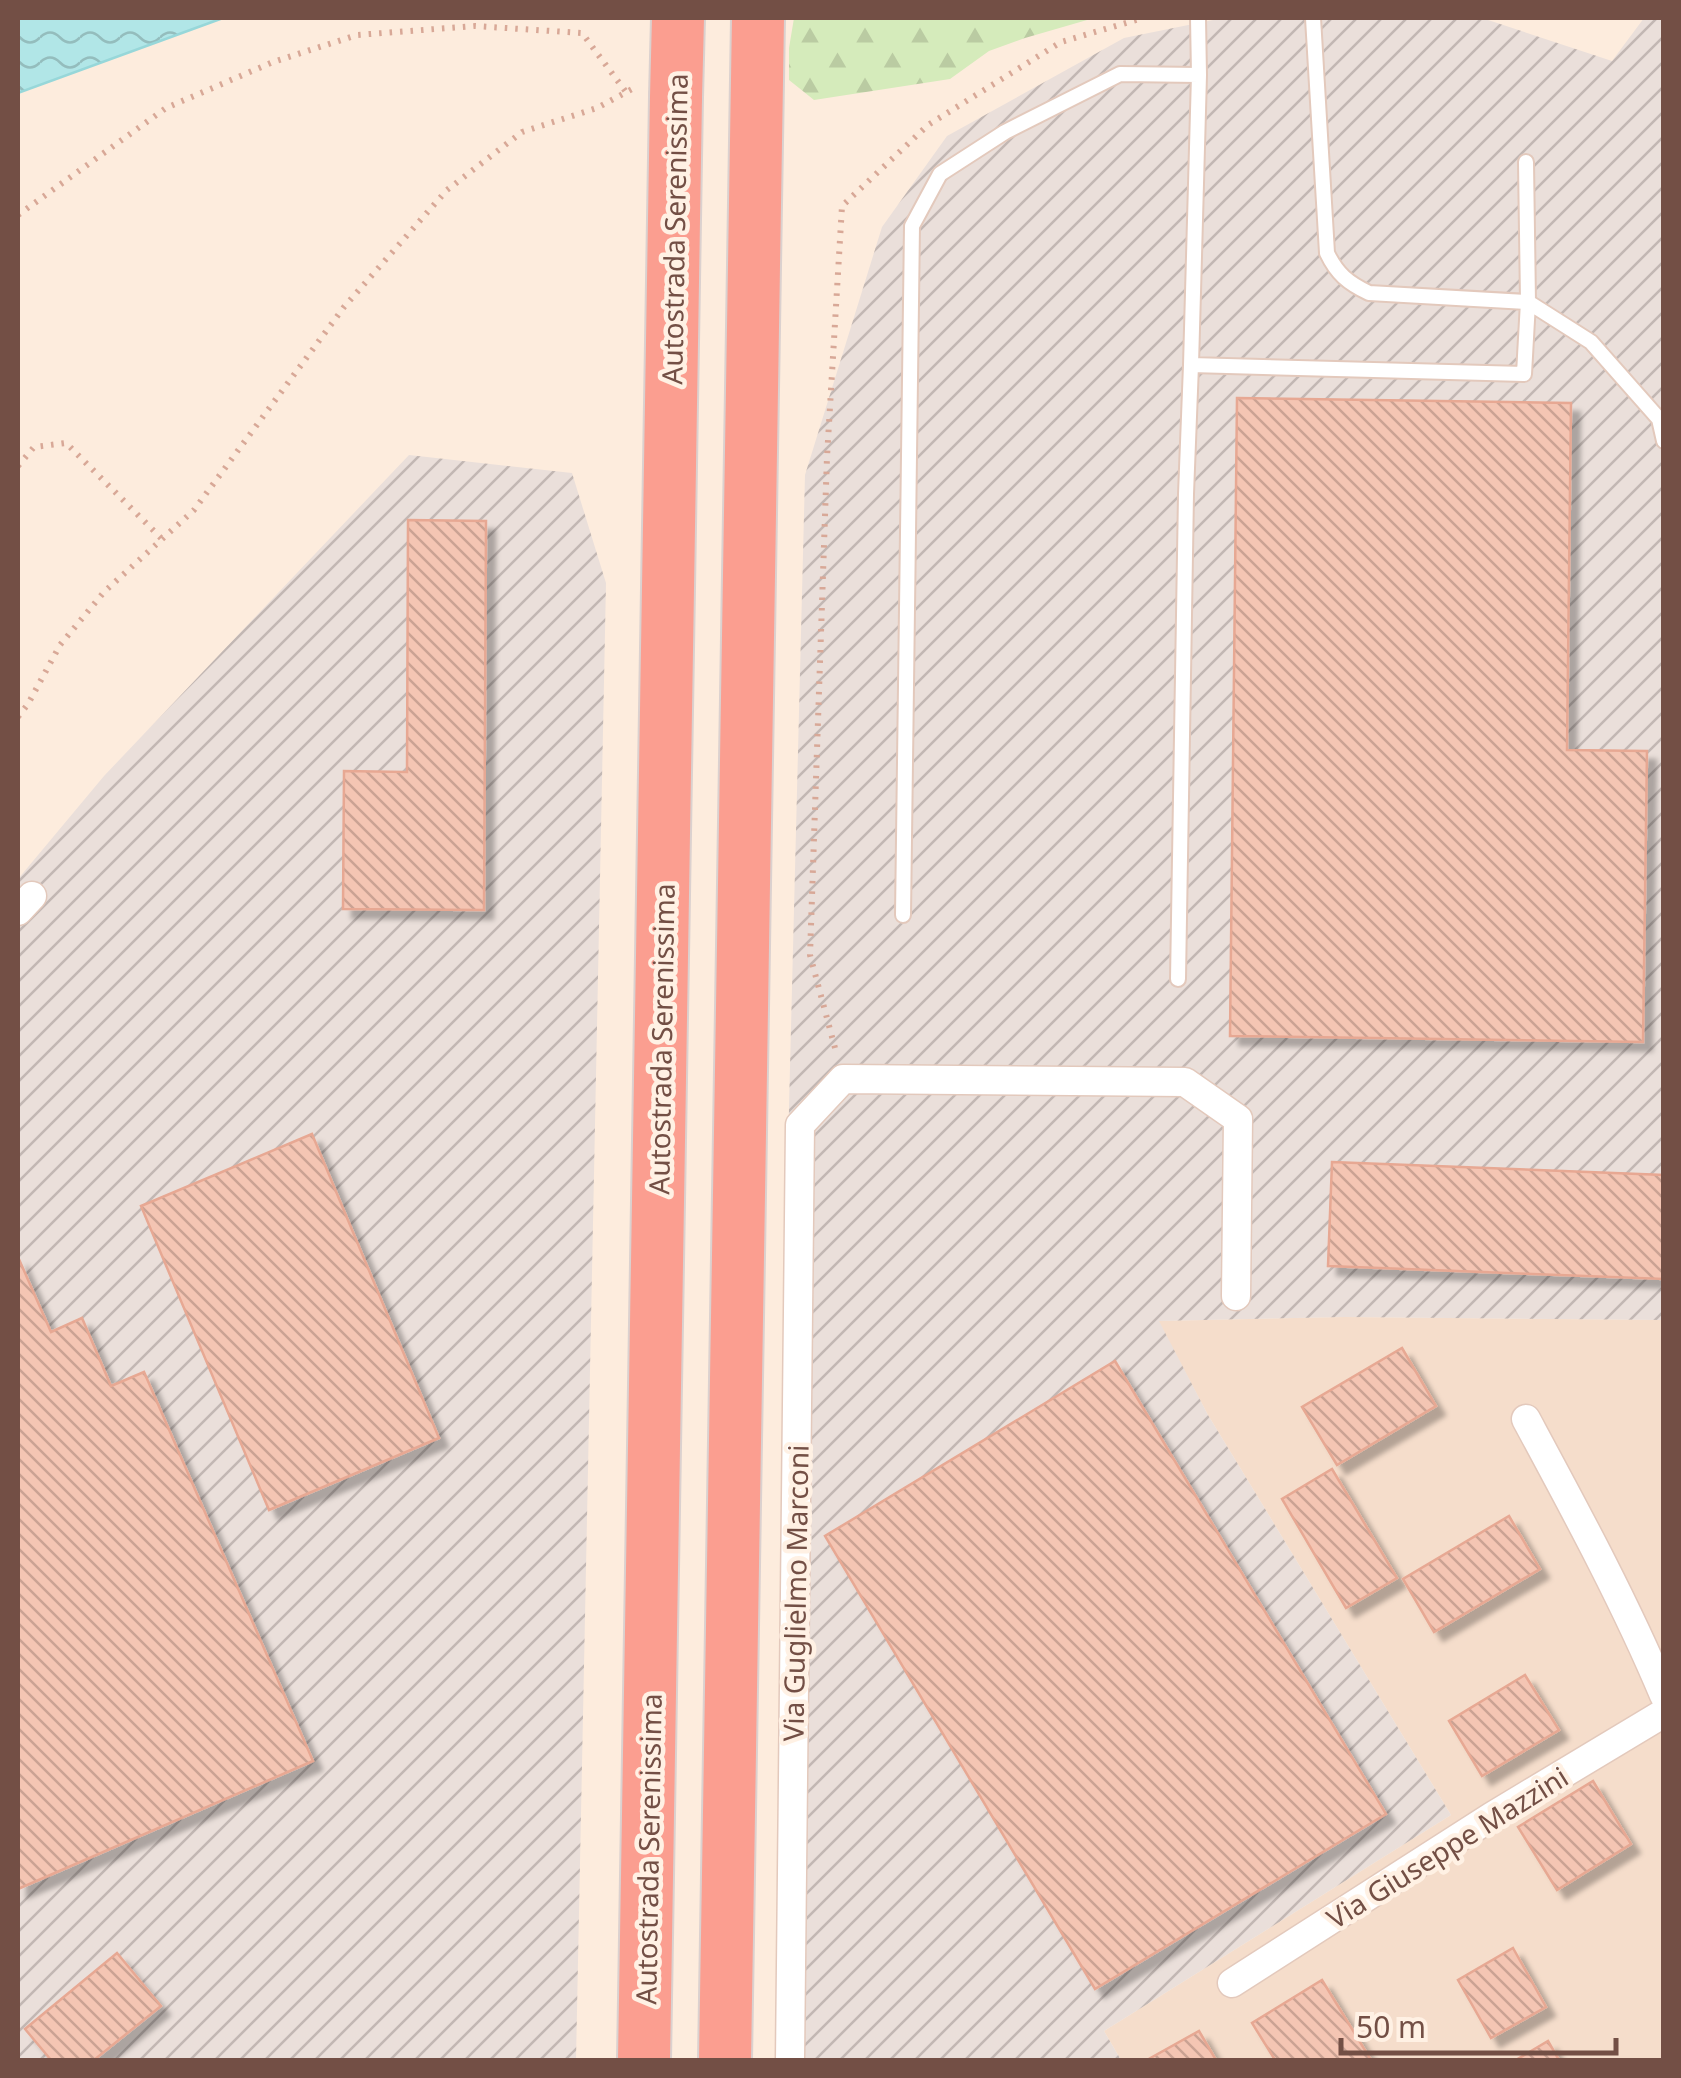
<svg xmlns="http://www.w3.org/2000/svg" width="1681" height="2078" font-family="'Noto Sans',sans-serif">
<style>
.residential{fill:#f5ddcb}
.industrial{fill:url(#industrial-furrows)}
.forest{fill:url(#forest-firs)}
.water{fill:url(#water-waves);stroke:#97d7d9;stroke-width:2.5}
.building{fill:url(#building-back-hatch);stroke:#e7a893;stroke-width:2.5;filter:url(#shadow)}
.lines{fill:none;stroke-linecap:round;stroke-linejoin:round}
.service-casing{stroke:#e3c9bc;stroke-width:18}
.minor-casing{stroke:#e3c9bc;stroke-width:31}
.motorway-casing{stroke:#dbd1cf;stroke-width:56}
.path{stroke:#d8a897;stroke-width:6;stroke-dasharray:2.5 8;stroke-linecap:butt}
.service{stroke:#fff;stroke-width:14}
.minor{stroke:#fff;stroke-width:28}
.motorway{stroke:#fb9e90;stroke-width:52}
.motorway-bridge-casing{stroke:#dbd1cf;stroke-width:56;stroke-linecap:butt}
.motorway-bridge{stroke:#fb9e90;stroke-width:52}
.labels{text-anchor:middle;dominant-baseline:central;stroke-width:9;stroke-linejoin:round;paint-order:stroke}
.street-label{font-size:28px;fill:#734f45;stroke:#fff1e4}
</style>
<defs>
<pattern id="industrial-furrows" width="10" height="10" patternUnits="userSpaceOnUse" patternTransform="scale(2.5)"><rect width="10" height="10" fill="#eadfda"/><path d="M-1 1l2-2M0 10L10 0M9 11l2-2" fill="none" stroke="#c2b7b3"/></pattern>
<pattern id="forest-firs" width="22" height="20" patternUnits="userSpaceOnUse" patternTransform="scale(2.5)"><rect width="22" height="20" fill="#d5ebbb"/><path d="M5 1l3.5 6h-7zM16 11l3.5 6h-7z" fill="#bacba2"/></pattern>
<pattern id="water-waves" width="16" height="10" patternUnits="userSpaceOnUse" patternTransform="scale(2.5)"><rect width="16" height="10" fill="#b1e6e7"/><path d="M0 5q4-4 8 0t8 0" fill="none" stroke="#94bdbd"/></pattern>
<pattern id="building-back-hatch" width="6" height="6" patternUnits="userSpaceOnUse" patternTransform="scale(2.5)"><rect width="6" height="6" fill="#f4c5b3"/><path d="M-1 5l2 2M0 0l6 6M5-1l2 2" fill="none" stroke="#caa293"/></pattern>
<filter id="shadow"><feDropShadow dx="9" dy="9" stdDeviation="2.5" flood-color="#0004"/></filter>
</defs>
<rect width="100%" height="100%" fill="#fdecdd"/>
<path class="residential" d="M1345 1317 1663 1320V2060H1121L1104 2031 1451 1815 1208 1415 1158 1321Z"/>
<path class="industrial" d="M1223 18H1482L1612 61 1644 18H1663V1320L1345 1317 1159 1321 1208 1415 1451 1815 1104 2031 1121 2060H776L789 1107 805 475 882 227 947 136 1124 38Z
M409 455 572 473 606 583 576 2060H18V879L104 776Z"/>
<path class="forest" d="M794 18H1094L1025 38 989 51 950 79 814 100 789 80V48Z"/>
<path class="water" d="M18 18H223L18 93Z"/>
<path class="building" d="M1237 398 1571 403 1567 750 1647 751 1643 1042 1230 1036Z
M408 520 486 521 484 910 343 909 344 771 407 772Z
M312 1134 439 1438 269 1510 141 1206Z
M1332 1162 1664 1175V1279L1328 1266Z
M18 1257 51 1332 82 1318 111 1386 144 1372 313 1761 18 1889Z
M1402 1348 1436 1406 1337 1465 1302 1407Z
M1115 1361 1386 1814 1095 1989 825 1536Z
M1332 1469 1397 1578 1346 1608 1282 1499Z
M1509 1516 1540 1569 1434 1632 1403 1579Z
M1525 1675 1559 1730 1482 1776 1449 1721Z
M1593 1781 1631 1844 1557 1890 1518 1827Z
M1513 1948 1546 2007 1491 2038 1458 1980Z
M117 1953 161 2006 94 2060H51L25 2029Z
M1322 1980 1371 2060H1275L1252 2023Z
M1199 2031 1216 2060H1147Z
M1548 2041 1559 2060H1516Z"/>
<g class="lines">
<g class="service-casing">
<path id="service" d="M1198 18 1199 75
M1526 162 1528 302 1591 342 1659 419 1664 441
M903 915 912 226 940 174 1005 132 1120 74 1199 75 1191 365
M1178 979 1186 494 1191 365 1524 374 1528 302 1369 293C1348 283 1337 274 1327 253L1313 18"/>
</g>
<g class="minor-casing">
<path id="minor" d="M18 911 32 896
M1526 1419C1575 1510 1624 1600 1664 1695
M1232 1983 1491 1817 1664 1713
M790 2060 800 1125 843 1079 1185 1082 1238 1119 1236 1296"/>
</g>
<g class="motorway-casing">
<path id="motorway" d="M644 2060 676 97
M725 2060 758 18"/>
</g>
<path class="path" d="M18 215 166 108 273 62 357 35 475 26 582 33 626 92
M18 466 34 447 66 443 162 539
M18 717 28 704 60 645 104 592 194 510 344 307 447 190 522 132 597 108 634 88
M835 1048 810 955 827 457 842 206 928 125 1061 42 1143 18"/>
<use href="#service" class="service"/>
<use href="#minor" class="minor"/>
<use href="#motorway" class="motorway"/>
<g class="motorway-bridge-casing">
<path id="motorway-bridge" d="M676 97 678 18"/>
</g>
<use href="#motorway-bridge" class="motorway-bridge"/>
</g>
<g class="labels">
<g class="street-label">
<text transform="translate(674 229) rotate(-89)">Autostrada Serenissima</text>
<text transform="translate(661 1039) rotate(-89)">Autostrada Serenissima</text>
<text transform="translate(795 1593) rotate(-89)">Via Guglielmo Marconi</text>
<text transform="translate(1447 1847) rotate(-32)">Via Giuseppe Mazzini</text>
<text transform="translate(648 1849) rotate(-89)">Autostrada Serenissima</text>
</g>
</g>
<rect width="1681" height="2078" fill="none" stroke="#734f45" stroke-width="40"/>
<path d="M1341 2038v15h275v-15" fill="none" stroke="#734f45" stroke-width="5"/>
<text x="1356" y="2038" font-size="30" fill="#734f45" stroke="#fff1e4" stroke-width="8" paint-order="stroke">50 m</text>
</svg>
